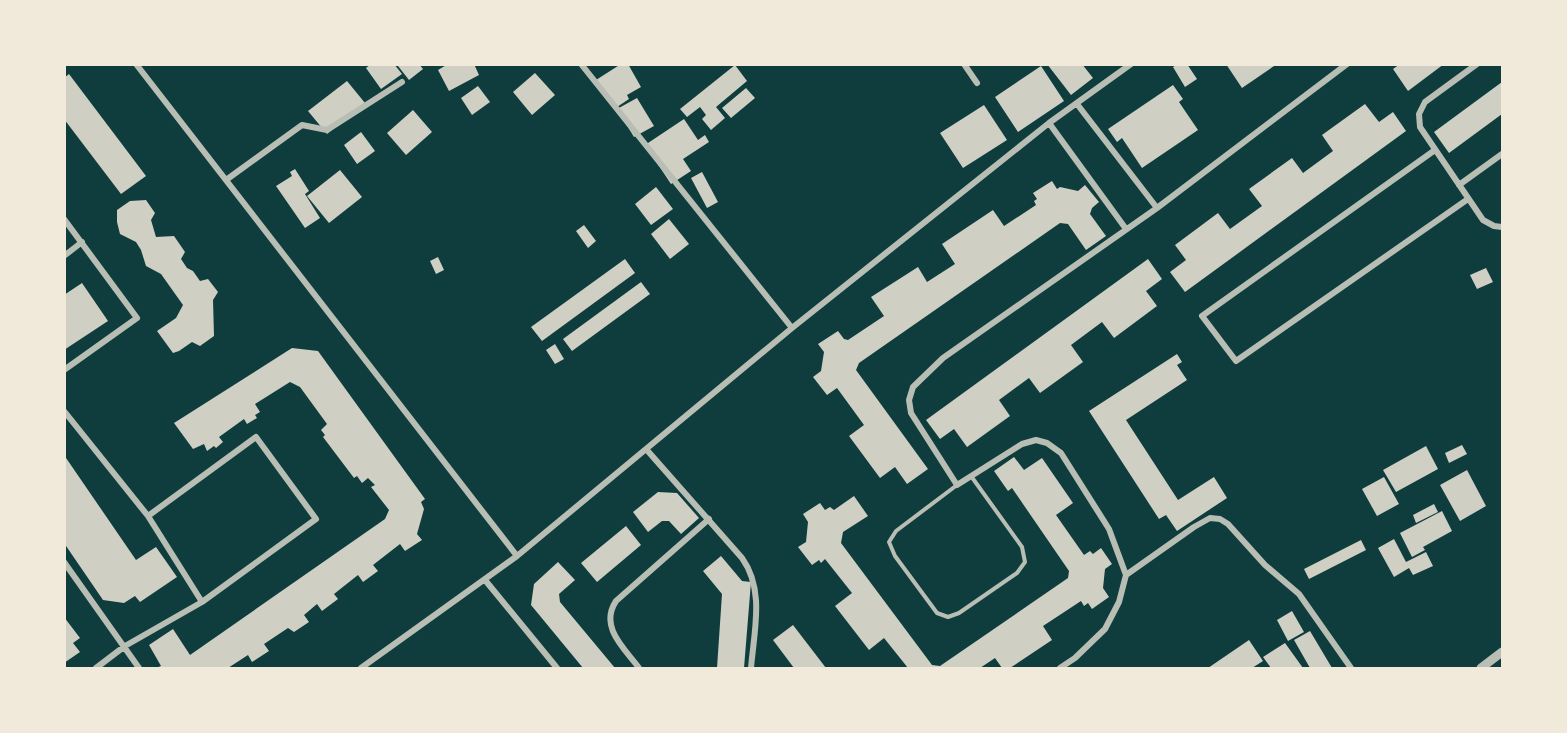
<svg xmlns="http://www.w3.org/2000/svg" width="1567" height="733" font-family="Commissioner,sans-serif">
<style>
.building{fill:#cfcfc3}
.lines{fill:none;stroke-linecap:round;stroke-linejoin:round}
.service{stroke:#b8beb3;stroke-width:4}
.minor{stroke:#b8beb3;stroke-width:6}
.tertiary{stroke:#b8beb3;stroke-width:9}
</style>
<rect width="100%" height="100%" fill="#0f3d3e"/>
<path class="building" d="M371 64H394L402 74 381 89 366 68Z
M400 64H419L423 69 409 80 398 66Z
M448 64H474L479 75 449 91 438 70Z
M621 64H628L641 87 627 95 629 99 614 109 596 80Z
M1047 64H1082L1093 78 1071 95Z
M1178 64H1187L1197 79 1185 87 1173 67Z
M1226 64H1277L1242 88Z
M1400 64H1444L1408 91 1393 69Z
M735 65 747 81 716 107 725 118 711 130 702 119 706 115 700 107 687 117 680 109Z
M1041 66 1064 101 1018 132 995 97Z
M535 73 555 95 532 115 513 92Z
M69 74 146 176 121 194 64 119V78Z
M347 81 365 103 327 134 308 111Z
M1502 82V114L1449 153 1434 132Z
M1173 85 1183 99 1179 102 1198 130 1142 168 1122 138 1117 142 1108 129Z
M478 86 490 102 472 115 461 98Z
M746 88 755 98 731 118 722 108Z
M637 98 654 126 634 137 617 109Z
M1365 104 1379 122 1393 112 1406 131 1185 292 1170 272 1186 260 1175 245 1218 213 1230 229 1262 206 1249 189 1292 158 1303 173 1333 151 1322 135Z
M984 105 1007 140 963 168 940 133Z
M413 110 432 132 406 155 387 133Z
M684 119 698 140 705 135 709 142 683 159 691 171 671 184 645 145Z
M361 132 375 151 357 164 344 145Z
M295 169 309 191 305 194 320 218 305 228 276 186 292 176 290 172Z
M340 170 362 197 329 223 307 196Z
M702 172 718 202 707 208 691 178Z
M1052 181 1057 189 1060 187 1078 191 1085 185 1099 202 1092 208 1090 214 1106 236 1086 250 1068 224 1060 223 859 363 856 370 928 469 907 484 895 467 880 478 849 436 864 425 837 388 827 395 813 377 821 371 824 352 818 344 838 331 844 339 848 340 884 316 871 297 918 267 927 282 955 264 942 244 993 210 1004 226 1036 205 1034 201 1037 199 1033 193Z
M656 187 673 209 651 225 635 204Z
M146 200 155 213 151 220 156 237 174 236 185 252 181 259 187 268 193 271 200 281 208 279 218 292 213 300 214 336 200 346 192 342 179 351 173 353 157 331 176 318 183 305 161 274 146 266 141 250 136 242 120 234 117 222V210L130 201Z
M669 219 689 244 670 259 651 234Z
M584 225 596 241 588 248 576 231Z
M438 257 444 270 436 274 430 261Z
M625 259 635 273 542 341 531 327Z
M1148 259 1162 279 1146 291 1157 306 1114 338 1102 322 1071 345 1083 362 1040 393 1029 378 999 400 1010 416 967 447 954 429 940 439 926 420Z
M1486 268 1493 282 1477 289 1470 275Z
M641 282 650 294 572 351 563 339Z
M82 283 108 321 64 350V295Z
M555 344 564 359 555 364 546 350Z
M292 348 318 351 425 499 421 502 424 509 417 534 422 540 405 551 400 544 373 565 378 571 363 582 358 575 334 594 338 599 322 611 317 604 304 615 309 622 294 632 288 628 264 644 269 651 252 662 248 655 228 668H156L161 666 149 645 173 629 190 655 385 519 389 510 371 487 375 485 368 478 362 483 357 476 354 478 323 437 325 435 321 430 327 424 300 387 290 382 255 404 260 412 255 415 257 418 247 424 244 419 219 437 223 442 216 448 214 446 207 451 204 444 193 449 174 423Z
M1177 354 1182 362 1177 365 1187 380 1126 420 1178 500 1214 477 1227 498 1177 531 1166 515 1159 519 1089 411Z
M1462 445 1467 454 1449 463 1445 453Z
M1426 446 1438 469 1396 492 1383 470Z
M64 455 136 560 156 547 177 577 140 602 135 596 124 603 103 600 64 543Z
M1014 457 1024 470 1042 458 1073 503 1056 515 1084 555 1090 551 1093 554 1101 548 1112 564 1105 569 1103 588 1109 597 1092 609 1088 603 1084 606 1081 601 1043 626 1052 640 1010 668H1002L995 658 980 668H908L884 638 869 650 835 606 852 593 825 559 821 563 819 560 812 565 798 547 806 542 808 522 803 514 820 503 825 510 830 507 834 510 854 496 868 516 843 532 841 543 932 665 940 666 1068 578 1069 571 1012 488 1008 491 994 471Z
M1467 470 1486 506 1460 521 1440 485Z
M1384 477 1399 504 1377 516 1362 489Z
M658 492 677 493 699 518 681 534 669 521H662L648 532 633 512Z
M1434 504 1438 512 1416 523 1413 515Z
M1442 511 1452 531 1423 547 1425 550 1412 557 1400 533Z
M626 526 641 545 597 582 581 563Z
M1394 539 1406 562 1426 552 1433 566 1413 575 1409 568 1394 577 1378 548Z
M1361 540 1366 550 1309 579 1304 569Z
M721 556 742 581 751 582 744 668H717L722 594 703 571Z
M558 562 575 580 559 594 560 602 615 668H583L531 605 534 584Z
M1292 611 1304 632 1288 641 1277 620Z
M64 617 80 638 73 643 80 652 64 663Z
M793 625 826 668H794L773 640Z
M1310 631 1332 668H1310L1294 640Z
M1249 640 1263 661 1252 668H1208Z
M1285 643 1303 668H1271L1263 657Z"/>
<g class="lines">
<path class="service" d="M957 485 896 531 889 542 895 556 937 613 948 617 959 613 1017 573 1025 562 1022 547 971 476"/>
<path class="minor" d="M136 64 517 556
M581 64 792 328
M964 64 977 83
M1477 64 1425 102 1419 114 1420 127 1483 220 1494 226 1502 227
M1077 104 1157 208
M1049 123 1126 229
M1435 150 1202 316 1236 361 1468 199
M226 180 302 125 327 130 402 82
M1459 185 1502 154
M64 219 137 318 64 370
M64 256 82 242
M64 411 148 516 202 602 316 519 256 437 148 516
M646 449 742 558C765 590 754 631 751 668
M64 562 139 668
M1126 575 1194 527 1210 518 1220 519 1228 524 1265 565 1299 594 1351 668
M485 580 557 668
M96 668 125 646 202 602
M361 668 517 556 792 328 1049 123 1131 64
M639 668C624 648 599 627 616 601L709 519
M1060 668 1075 658 1105 629 1119 602 1126 575 1109 529 1061 453 1047 443 1036 440 1022 444 957 485 911 413 909 400 913 387 943 358 1157 208 1347 64"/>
<path class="tertiary" d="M1481 668 1502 652"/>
</g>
<rect width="1567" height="733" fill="none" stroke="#f1e9da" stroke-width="132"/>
</svg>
